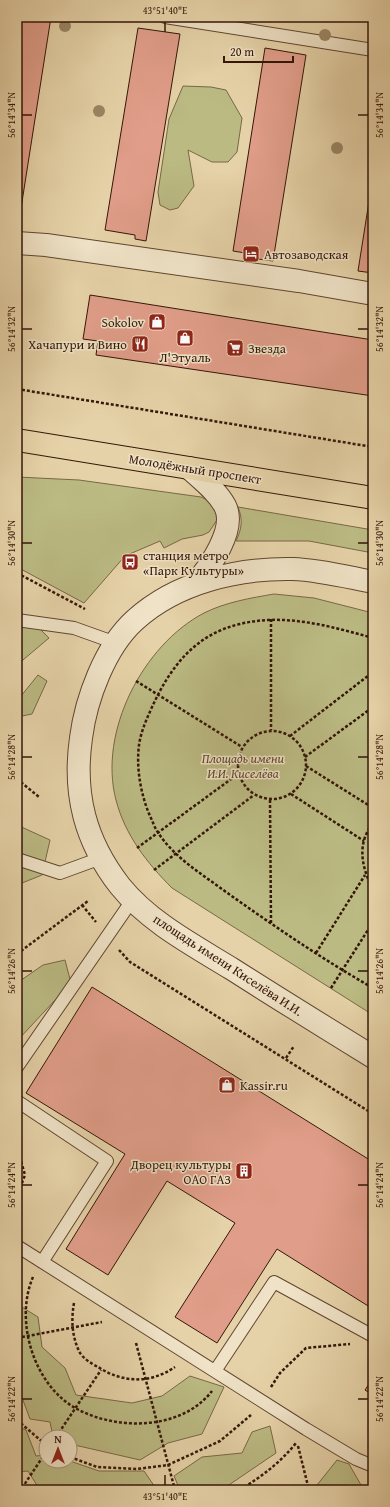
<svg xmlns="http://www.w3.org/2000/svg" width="390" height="1507" font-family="'Gentium Book Plus',serif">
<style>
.green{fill:#bbba83;stroke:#786846}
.building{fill:#e09d89;stroke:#341608}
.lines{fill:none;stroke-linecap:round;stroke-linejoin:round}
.service-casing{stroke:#604530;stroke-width:14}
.minor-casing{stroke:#604530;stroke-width:24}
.primary-casing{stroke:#341608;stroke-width:24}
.path{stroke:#341608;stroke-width:2.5;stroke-dasharray:3 2;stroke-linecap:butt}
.service{stroke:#efe2c6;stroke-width:12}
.minor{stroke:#efe2c6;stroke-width:22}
.primary{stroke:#e6d2a8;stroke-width:22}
.tree{fill:#9a8664}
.ticks{fill:none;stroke:#341608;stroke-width:1.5}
.labels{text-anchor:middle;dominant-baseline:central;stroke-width:3;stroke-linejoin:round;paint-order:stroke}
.poi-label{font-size:13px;fill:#341608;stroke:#efe2c6;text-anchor:start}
.street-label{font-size:13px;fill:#341608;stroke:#efe2c6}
.park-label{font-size:13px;font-style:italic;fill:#5c472d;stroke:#efe2c6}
.neatline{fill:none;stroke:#341608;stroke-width:1.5}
.ticks-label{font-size:10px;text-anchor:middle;fill:#341608}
</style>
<rect width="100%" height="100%" fill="#e6d2a8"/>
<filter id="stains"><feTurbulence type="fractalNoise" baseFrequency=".005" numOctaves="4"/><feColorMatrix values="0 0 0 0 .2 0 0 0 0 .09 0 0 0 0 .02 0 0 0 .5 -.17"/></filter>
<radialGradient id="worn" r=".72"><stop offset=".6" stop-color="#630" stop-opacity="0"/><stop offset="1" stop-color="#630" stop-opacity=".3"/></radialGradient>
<path class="green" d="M183 86 211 87 226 90 242 118 237 152 228 162H212L188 150 194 186 178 208 170 210 160 205 158 192 169 119Z
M17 477 79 480 201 497 214 503 218 511 217 520 209 532 203 535 182 539 164 548 160 541 125 556 84 603 17 567Z
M238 507 373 530V553L309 541H236C242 528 243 520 238 507Z
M274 594 314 598 373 613V1015L172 888C147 863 125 835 116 800 98 732 143 645 204 613 226 602 251 598 274 594Z
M35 624 49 638 17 665V628Z
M38 675 47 681 32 714 17 717V701Z
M17 825 50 840 42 875 17 885Z
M65 960 71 983 17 1041V983L43 965Z
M17 1304 38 1317 42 1347 65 1368 76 1395 132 1403 162 1396 190 1376 224 1387 202 1434 168 1443 140 1460 70 1444V1437H53L50 1422 30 1419 17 1384Z
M17 1426 26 1430 36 1456 46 1455V1461H70L99 1471H144L157 1490H47L38 1487 28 1471 17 1472Z
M270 1426 276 1453 223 1489 180 1490 174 1476 202 1457 242 1453 252 1432Z
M337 1460 349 1464 361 1485 355 1490H313Z"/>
<path class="building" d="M17 17H51L19 221 17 220Z
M138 28 180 34 146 241 135 239V235L105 230Z
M265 48 306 55 273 261 258 259V255L233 251Z
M373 176V273L358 271Z
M90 295 373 340V396L96 355 98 341 83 339Z
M92 987 373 1162V1309L277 1249 217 1343 175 1317 235 1223 167 1181 108 1275 66 1249 125 1154 26 1093Z
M373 1378V1395L365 1390Z"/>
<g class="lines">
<g class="service-casing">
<path id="service" d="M165 17 373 50
M17 620 74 628 116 643
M17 859 60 873 101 858
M17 1067 133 899
M17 1101 107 1161 42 1262
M17 1246 306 1429 356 1459 373 1466
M215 1371 274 1282 373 1336"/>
</g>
<g class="minor-casing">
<path id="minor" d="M17 243 46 245 299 281 373 294
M189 468C202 480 217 491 225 506 237 529 209 568 195 584
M373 582C347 577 320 570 293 569 238 568 177 582 135 620 105 647 86 699 81 738 73 794 85 841 120 886 149 922 193 945 232 969 279 999 326 1028 373 1057"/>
</g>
<g class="primary-casing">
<path id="primary" d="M17 440 373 498"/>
</g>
<path class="path" d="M17 389 373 447
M17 573 85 609
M271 619V730
M373 638C330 626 284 613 240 624 196 634 171 666 153 705 147 718 141 731 139 745 136 769 141 795 150 816 153 822 155 829 159 834 176 859 202 874 226 892 274 926 322 959 373 988
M136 681 242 747
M238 765a34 34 0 1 1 68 0a34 34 0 1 1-68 0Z
M290 736 373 672
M305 757 373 707
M306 766 373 808
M17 779 39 797
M291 794 364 841
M270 800 271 923
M373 824C356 843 362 869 373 889
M137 848 238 774
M154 870 254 795
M82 905 96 922
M119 950 130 962 373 1114
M316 953 365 875
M17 954 88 901
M331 988 373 922
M286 1058 294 1046
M17 1147 25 1175 17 1196
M33 1277C14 1321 34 1386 77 1409 118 1431 182 1430 212 1391
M74 1303C71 1320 72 1336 79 1351 82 1358 92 1364 98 1367 123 1383 150 1384 175 1367
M17 1338 102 1322
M136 1343 175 1490
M271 1387 280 1373 306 1348 350 1344
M17 1420 46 1445
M56 1437 101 1370
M298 1446 309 1490
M70 1457 97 1467 137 1469 168 1465 220 1441 251 1415
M17 1484 26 1490
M368 1484 373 1487
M22 1488 46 1452
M240 1490C262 1476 280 1463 296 1443"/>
<use href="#service" class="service"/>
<use href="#minor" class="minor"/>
<use href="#primary" class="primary"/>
</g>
<g class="tree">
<circle cx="65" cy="26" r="6"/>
<circle cx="325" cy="35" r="6"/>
<circle cx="99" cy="111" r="6"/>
<circle cx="337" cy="148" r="6"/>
</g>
<path class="ticks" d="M165 22V32M22 115H32M358 115H368M22 329H32M358 329H368M22 543H32M358 543H368M22 757H32M358 757H368M22 971H32M358 971H368M22 1185H32M358 1185H368M22 1399H32M358 1399H368M165 1475V1485"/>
<defs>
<g id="hotel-square" transform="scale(0.9)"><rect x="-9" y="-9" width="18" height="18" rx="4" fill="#8f2418" stroke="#efe2c6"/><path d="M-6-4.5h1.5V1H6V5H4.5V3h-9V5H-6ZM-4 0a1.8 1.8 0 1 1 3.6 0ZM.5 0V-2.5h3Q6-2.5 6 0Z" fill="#fff"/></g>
<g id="shop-square" transform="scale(0.9)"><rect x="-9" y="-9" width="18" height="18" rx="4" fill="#8f2418" stroke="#efe2c6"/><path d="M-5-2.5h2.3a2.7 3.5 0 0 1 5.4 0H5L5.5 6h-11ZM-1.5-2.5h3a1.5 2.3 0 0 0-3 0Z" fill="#fff"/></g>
<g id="restaurant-square" transform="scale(0.9)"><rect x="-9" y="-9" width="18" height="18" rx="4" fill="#8f2418" stroke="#efe2c6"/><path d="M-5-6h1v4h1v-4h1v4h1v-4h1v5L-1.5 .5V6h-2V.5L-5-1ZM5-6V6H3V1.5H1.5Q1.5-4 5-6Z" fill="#fff"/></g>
<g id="supermarket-square" transform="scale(0.9)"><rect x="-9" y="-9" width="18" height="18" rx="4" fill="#8f2418" stroke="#efe2c6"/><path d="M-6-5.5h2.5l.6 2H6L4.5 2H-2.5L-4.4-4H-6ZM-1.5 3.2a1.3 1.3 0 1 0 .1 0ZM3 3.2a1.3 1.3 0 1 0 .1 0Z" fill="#fff"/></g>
<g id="bus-square" transform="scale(0.9)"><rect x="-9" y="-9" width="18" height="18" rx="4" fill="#8f2418" stroke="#efe2c6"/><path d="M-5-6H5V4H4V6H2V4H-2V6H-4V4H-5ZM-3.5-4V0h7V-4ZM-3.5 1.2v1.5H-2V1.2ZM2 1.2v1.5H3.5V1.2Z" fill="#fff"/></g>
<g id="building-square" transform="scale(0.9)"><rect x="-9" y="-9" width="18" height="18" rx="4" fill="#8f2418" stroke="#efe2c6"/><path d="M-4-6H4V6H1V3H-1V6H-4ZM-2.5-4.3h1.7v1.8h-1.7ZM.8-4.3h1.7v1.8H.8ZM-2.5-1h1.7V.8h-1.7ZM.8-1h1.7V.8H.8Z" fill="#fff"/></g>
</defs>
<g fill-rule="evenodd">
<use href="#hotel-square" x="251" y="254"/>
<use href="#shop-square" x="157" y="322"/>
<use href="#shop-square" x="185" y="338"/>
<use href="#restaurant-square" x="140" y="344"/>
<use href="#supermarket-square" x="235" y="348"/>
<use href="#bus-square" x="130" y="562"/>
<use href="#shop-square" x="227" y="1085"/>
<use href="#building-square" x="244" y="1171"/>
</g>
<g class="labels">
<g class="poi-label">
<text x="264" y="254">Автозаводская</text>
<text x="144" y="322" text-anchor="end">Sokolov</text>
<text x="127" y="344" text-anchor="end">Хачапури и Вино</text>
<text x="248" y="348">Звезда</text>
<text x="185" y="357" text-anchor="middle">Л'Этуаль</text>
<text x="143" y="555">станция метро<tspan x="143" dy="15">«Парк Культуры»</tspan></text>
<text x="240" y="1085">Kassir.ru</text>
<text x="231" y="1164" text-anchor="end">Дворец культуры<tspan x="231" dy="15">ОАО ГАЗ</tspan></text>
</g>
<g class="street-label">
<text transform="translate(195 469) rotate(9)">Молодёжный проспект</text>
<text transform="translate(228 965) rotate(33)">площадь имени Киселёва И.И.</text>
</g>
<g class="park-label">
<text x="243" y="758">Площадь имени<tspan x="243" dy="15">И.И. Киселёва</tspan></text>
</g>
</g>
<rect width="390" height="1507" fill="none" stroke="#e6d2a8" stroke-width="44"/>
<g transform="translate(58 1449)"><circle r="19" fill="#efe2c6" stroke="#a4907a"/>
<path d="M0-3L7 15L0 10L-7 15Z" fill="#8f2418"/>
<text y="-6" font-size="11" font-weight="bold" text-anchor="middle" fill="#341608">N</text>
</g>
<path d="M224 56v6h69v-6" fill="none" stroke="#341608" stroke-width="2"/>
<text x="230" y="56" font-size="12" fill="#341608" stroke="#efe2c6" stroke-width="3" paint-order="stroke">20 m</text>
<rect x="22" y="22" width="346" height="1463" class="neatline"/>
<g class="ticks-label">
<text x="165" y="14">43°51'40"E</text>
<text transform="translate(11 115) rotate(-90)" y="4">56°14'34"N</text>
<text transform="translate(379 115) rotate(-90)" y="4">56°14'34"N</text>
<text transform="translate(11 329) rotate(-90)" y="4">56°14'32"N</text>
<text transform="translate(379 329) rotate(-90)" y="4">56°14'32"N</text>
<text transform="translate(11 543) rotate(-90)" y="4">56°14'30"N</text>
<text transform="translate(379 543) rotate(-90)" y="4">56°14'30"N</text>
<text transform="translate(11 757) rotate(-90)" y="4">56°14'28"N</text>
<text transform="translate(379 757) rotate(-90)" y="4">56°14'28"N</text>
<text transform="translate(11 971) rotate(-90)" y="4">56°14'26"N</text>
<text transform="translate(379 971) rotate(-90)" y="4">56°14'26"N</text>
<text transform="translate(11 1185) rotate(-90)" y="4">56°14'24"N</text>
<text transform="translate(379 1185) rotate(-90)" y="4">56°14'24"N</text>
<text transform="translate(11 1399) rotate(-90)" y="4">56°14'22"N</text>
<text transform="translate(379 1399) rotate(-90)" y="4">56°14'22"N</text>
<text x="165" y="1500">43°51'40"E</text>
</g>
<rect width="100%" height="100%" filter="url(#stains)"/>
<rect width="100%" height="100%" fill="url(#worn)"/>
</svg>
